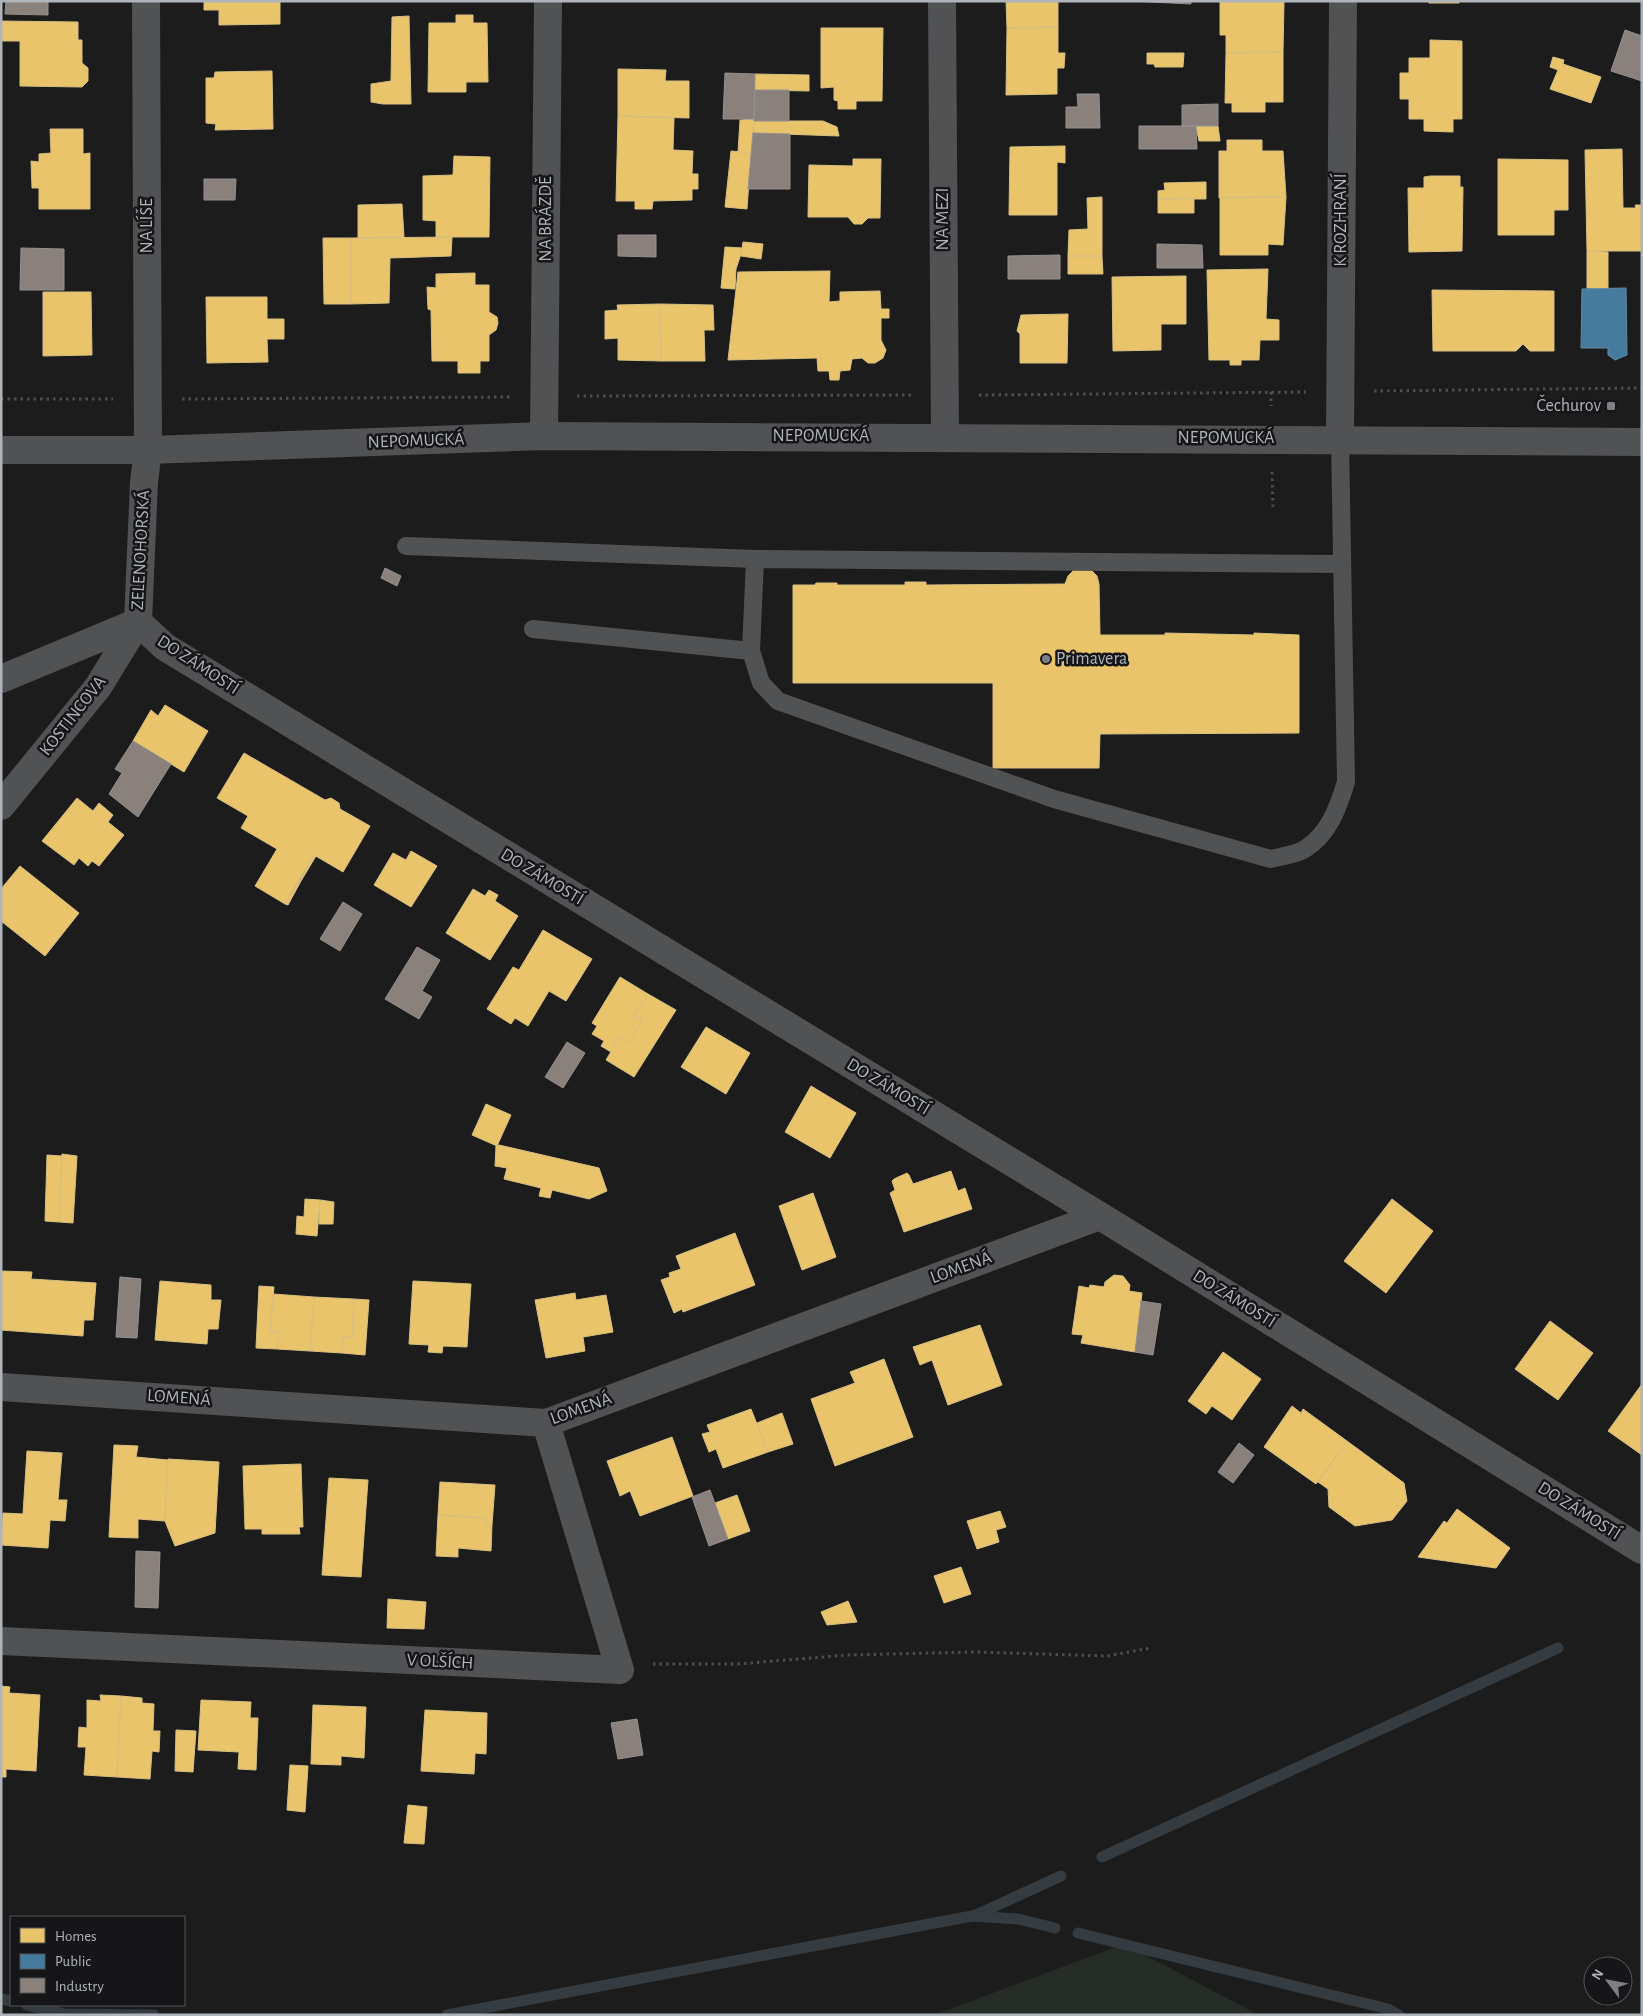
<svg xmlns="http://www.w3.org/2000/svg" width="1643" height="2016" font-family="'Alegreya Sans',sans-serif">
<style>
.green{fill:#262c26}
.homes{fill:#e9c46a;stroke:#d8bf82}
.public{fill:#457b9d;stroke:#658ca6}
.industry{fill:#8a817c;stroke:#95908f}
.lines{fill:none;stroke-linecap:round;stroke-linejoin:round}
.stream{stroke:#343c41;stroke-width:11}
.path{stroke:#4c4d4f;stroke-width:3;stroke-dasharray:2.5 4;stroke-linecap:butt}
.service{stroke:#515254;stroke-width:18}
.minor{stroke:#515254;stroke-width:28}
.tertiary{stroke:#515254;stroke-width:28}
.poi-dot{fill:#7c7f83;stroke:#161618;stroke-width:2}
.labels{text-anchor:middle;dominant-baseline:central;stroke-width:5;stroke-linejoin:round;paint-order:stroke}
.street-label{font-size:18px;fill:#afb4bb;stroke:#161618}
.poi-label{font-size:18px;fill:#afb4bb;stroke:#161618;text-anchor:end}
</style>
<rect width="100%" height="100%" fill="#1c1c1c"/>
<path class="green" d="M1124 1944 1259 2015H934Z"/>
<path class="homes" d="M204 1H280V24L219 25V10H204Z
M1006 1H1058V27L1007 28Z
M1428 1H1459V3H1429Z
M1220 2H1284L1283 52 1226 53V35H1220Z
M456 15H473V23H487L488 82H466V92H428L429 23H456Z
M409 16 411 104H383L371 102V84L391 81 392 17Z
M1 21 78 22V40H82V63L88 68V81L82 87 20 86V41H1Z
M1058 27V53H1065L1064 68H1057V94L1006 95 1007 28Z
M821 28H883L882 101H856V109H838V101L834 100V87L821 88Z
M1430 40 1462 41V119H1453V132L1424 131V119H1409V99H1400V73H1409V58H1430Z
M1283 52V102H1265V112H1232V103H1225L1226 53Z
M1147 53H1184L1183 67H1155L1154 64H1147Z
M1553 57 1564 60 1563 64 1601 77 1591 103 1550 89 1558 70 1550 67Z
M618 69 666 70 665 81H689V118L618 116Z
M272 71 273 129 215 130 216 124 206 123V78H214L215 72Z
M755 74 809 75V91L755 90Z
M618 116 674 118 673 150 693 151 692 174H698V189H692V200L653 201 652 209H635V201H616Z
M754 119 751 153 738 152 740 120Z
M754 121H823L837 127 839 136 753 133Z
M1196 126H1218L1220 141H1199Z
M50 129H83V154L90 153V209H39V188H32L31 161 39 162V154L51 153Z
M1227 140H1262V151H1283L1286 197 1219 198V151H1227Z
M1065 146V163L1057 162V215H1009L1010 147Z
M1622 149 1623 208H1636L1635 205H1642V251H1587L1585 150Z
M731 151 751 153 747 209 725 207Z
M454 156 490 157 489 237H436V221L423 220V176L453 175Z
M853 159H881L880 218H868L862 224H854L848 217H808L809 165 853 166Z
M1498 159 1568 160V210H1554V235H1498Z
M1430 176H1460V187H1463L1462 251 1409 252 1408 188H1424V177Z
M1206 182V199H1158V191L1165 190 1164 183Z
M1102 197V256H1068L1069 230 1088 229 1087 198Z
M1220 197H1286L1283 245 1268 244V255H1220Z
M1194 198V213H1158V199Z
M402 204 404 237 358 238V205Z
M452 237 451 256 390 258 389 303 351 304V238Z
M323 238H351V304H324Z
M743 242 763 244 761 259 741 256Z
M725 247 743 248 736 269 735 289 721 288Z
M1587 251 1608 252V289L1587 288Z
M1068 256H1102L1103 274H1068Z
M1268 269 1266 319 1279 320V340H1260L1259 360H1241V365H1230V360H1209L1207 270Z
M830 271 829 302 840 301V292L880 291 881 309H889V318H881V340L886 350 883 358 875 363H868L862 358 852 359 850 370 840 371 839 380H830L829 371H818L817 358 728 360 738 272Z
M475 273V285H489V312L497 317 498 323 496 330 489 335V361H480V373H458V361H432L431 310 428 309 427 287 436 288V274Z
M1186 276V324H1161V350L1113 351 1112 277Z
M1432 290 1554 291V351H1530L1523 344 1516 351H1433Z
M43 292H91L92 355 43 356Z
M206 297H267V319H284V339H267L268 362 207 363Z
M660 304 713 305 714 330H704L705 361H661Z
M660 304 661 361 618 360V338L605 339V311L618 310 617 305Z
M1068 314 1067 363H1020V334L1017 331 1021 315Z
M1074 570H1091L1097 576 1099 584 1100 635H1165V633L1254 635V633L1299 635V733L1100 734 1099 768H993V683H793V585H815L816 583H837V585H905V582H926V585L1065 584 1068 576Z
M165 705 208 731 184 772 133 741 151 710 158 716Z
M244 753 325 800 331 798 339 803 340 809 370 826 343 872 314 855 285 904 255 886 277 849 241 828 248 816 217 798Z
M77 798 93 811 99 803 113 815 108 822 124 835 99 866 92 861 88 866 79 858 74 865 42 841Z
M411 851 437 866 411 907 374 885 393 853 406 860Z
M314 855 316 856 301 881 300 880Z
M20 866 79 913 45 956 1 921V889Z
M300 880 301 881 288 905 285 904Z
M473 889 485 896 489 890 498 895 495 901 518 916 490 960 446 933Z
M543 930 592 959 566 1001 549 991 528 1026 515 1018 511 1024 487 1009 513 967 519 970Z
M620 977 648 994 634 1016 642 1020 629 1042 620 1037 611 1052 601 1046 604 1041 592 1034 597 1026 592 1023Z
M648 994 676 1010 634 1077 606 1060 620 1037 629 1042 642 1020 634 1016Z
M706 1027 750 1053 726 1094 681 1067Z
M811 1086 856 1113 830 1158 785 1132Z
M486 1104 511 1115 497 1146 472 1135Z
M499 1145 599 1168 607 1191 589 1199 552 1190 550 1198 539 1196 541 1188 504 1179 507 1168 495 1166 496 1146Z
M62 1154 77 1156 73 1223 59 1222Z
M47 1155 62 1156 59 1222 45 1221Z
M951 1171 958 1191 965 1188 972 1209 904 1232 890 1193 895 1190 892 1181 894 1179 907 1173 909 1175 913 1184Z
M813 1193 836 1257 802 1270 779 1206Z
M305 1199 320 1200 317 1236 296 1234 297 1216 304 1217Z
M1392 1199 1433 1231 1386 1293 1344 1261Z
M320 1200 334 1202 333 1224H319Z
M735 1233 755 1285 683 1312 682 1309 674 1313 661 1280 670 1277 669 1273 681 1269 676 1256Z
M1 1271 32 1272 31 1279 96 1283 93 1320H84L83 1336 1 1330Z
M1114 1275 1123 1276 1130 1285 1129 1291 1142 1293 1135 1352 1081 1343 1083 1335 1072 1334 1079 1286 1089 1288 1090 1285 1104 1287 1105 1282Z
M160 1281 211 1285V1300H221L218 1329H208L207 1344 155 1340Z
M413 1281 471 1284 467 1347 443 1346 442 1353 428 1352 429 1345 409 1344Z
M259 1286 274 1287 270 1332H279L277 1349 256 1348Z
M575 1293 576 1300 606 1295 613 1332 583 1337 585 1351 546 1358 535 1300Z
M273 1294 314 1297 310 1351 277 1349 279 1332H270Z
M314 1297 354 1299 352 1337H343L342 1353 310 1351Z
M354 1299 369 1300 365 1355 342 1353 343 1337H352Z
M1550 1321 1593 1353 1558 1400 1515 1369Z
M980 1325 1002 1385 948 1405 932 1360 920 1365 913 1347Z
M1223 1352 1261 1379 1232 1420 1212 1406 1206 1414 1188 1401Z
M884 1359 913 1437 835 1466 811 1399 855 1383 850 1372Z
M1642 1384V1455L1608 1431Z
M1292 1406 1301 1413 1303 1409 1347 1441 1316 1484 1264 1447Z
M751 1409 768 1452 723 1468 716 1449 709 1452 702 1434 710 1432 707 1425Z
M782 1413 793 1444 768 1452 757 1423Z
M672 1437 693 1496 640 1516 630 1491 620 1496 607 1461Z
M1347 1441 1404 1483 1407 1501 1392 1520 1355 1526 1329 1507 1328 1489 1318 1482Z
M114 1445 138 1446 136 1457 168 1460 165 1521 138 1519V1538L109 1537Z
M27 1451 62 1453 58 1500H67L65 1521 50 1520 48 1548 1 1545 3 1513 23 1514Z
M168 1459 219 1462 215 1533 175 1546 165 1521Z
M301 1464 303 1527H299L300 1534H262V1529H245L243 1466Z
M329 1478 368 1480 361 1577 322 1575Z
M440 1482 495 1485 492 1525H486V1518L438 1515Z
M737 1495 750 1531 728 1539 715 1503Z
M1457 1509 1510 1548 1496 1568 1418 1557 1444 1521 1447 1523Z
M1000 1511 1006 1527 996 1530 999 1542 977 1549 967 1521Z
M438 1515 486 1518V1525H492L491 1551 458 1548V1557L436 1556Z
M961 1567 971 1594 944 1603 934 1576Z
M388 1599 426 1602 424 1629 387 1628Z
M848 1601 857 1622 827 1625 821 1612Z
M1 1686 10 1687 9 1693 40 1695 36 1771 6 1769V1777H1Z
M100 1695 121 1696 117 1777 84 1775 86 1747H78L79 1727 87 1728V1700L101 1701Z
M121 1696 142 1698V1703L154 1704 153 1731H160L159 1752 152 1751 150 1779 117 1777Z
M201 1700 251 1702 250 1718H258L256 1770 238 1769 239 1752 198 1750Z
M313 1705 366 1707 364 1758 341 1756V1765L311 1764Z
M425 1710 487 1713 486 1754 475 1753 474 1774 421 1771Z
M176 1730 196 1731 193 1772 175 1771Z
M290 1765 308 1766 305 1812 287 1810Z
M408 1805 427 1807 424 1844 404 1843Z"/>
<path class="public" d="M1626 288 1627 355 1615 360 1608 355V348H1581L1582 289Z"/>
<path class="industry" d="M6 1H48V15L5 14Z
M1130 1H1191V4Z
M1625 30 1642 36V81L1611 71Z
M725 73 755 74 754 119H723Z
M755 90H789V121H754Z
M1077 94H1099L1100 128H1066V107H1078Z
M1218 104V126H1182V105Z
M1139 126H1196L1197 149H1139Z
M753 133 790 134V189H748Z
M204 179H236L235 200H204Z
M618 235H656V257L618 256Z
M1157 244 1202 245 1203 268H1157Z
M21 248 64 249V290H20Z
M1060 255V279H1008V256Z
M385 568 401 576 397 586 381 578Z
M133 741 171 764 138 817 109 794 122 773 115 769Z
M343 902 362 914 340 951 320 939Z
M417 947 440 960 422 991 432 997 419 1019 385 999Z
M567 1042 585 1053 563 1088 545 1077Z
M120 1277 141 1279 137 1338 116 1337Z
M1141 1301 1161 1304 1153 1355 1135 1352Z
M1239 1443 1254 1455 1233 1483 1218 1472Z
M710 1490 728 1539 709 1546 692 1497Z
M136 1551 160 1552 158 1608 135 1607Z
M637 1719 643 1755 618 1759 611 1723Z"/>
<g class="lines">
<path class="stream" d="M1102 1857 1558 1648
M976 1915 1061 1876
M1078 1933 1388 2009 1399 2015
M1 1999 11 2001
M27 2005 65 2014 154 2015
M447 2015 972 1916 1018 1919 1055 1928"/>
<path class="path" d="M1374 391 1642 388
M1271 392V406
M979 395 1306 392
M577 396 911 395
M1 399H113
M182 399 511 397
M1272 472 1273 507
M653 1664H737L848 1655 975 1652 1107 1656 1151 1648"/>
<path class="service" d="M406 546 755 559 1342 564
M755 559 751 651 761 683 778 701 1054 799 1271 859C1281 856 1296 855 1305 849 1329 834 1338 808 1346 782L1340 439
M533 629 751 651"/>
<path class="minor" d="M942 1 945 437
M544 436 548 1
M1340 439 1343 1
M1 679 138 622 144 482 148 450 146 1
M1 806 98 687 138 622 165 647 1100 1216 1642 1550
M1 1387 546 1423 1100 1216
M1 1641 620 1670 546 1423"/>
<path class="tertiary" d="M1 450H148L544 436 1642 442"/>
</g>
<g class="poi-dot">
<rect x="1606" y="401" width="10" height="10" rx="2.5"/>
<circle cx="1046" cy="659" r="5"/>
</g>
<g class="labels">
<g class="street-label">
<text transform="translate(546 219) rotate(-90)">NA BRÁZDĚ</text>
<text transform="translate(943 219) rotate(-90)">NA MEZI</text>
<text transform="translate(1341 220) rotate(-90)">K ROZHRANÍ</text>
<text transform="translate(147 226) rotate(-90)">NA LÍŠE</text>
<text x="821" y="436">NEPOMUCKÁ</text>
<text x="1226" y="438">NEPOMUCKÁ</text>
<text transform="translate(416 441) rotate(-2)">NEPOMUCKÁ</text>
<text transform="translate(141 550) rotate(-87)">ZELENOHORSKÁ</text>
<text transform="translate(198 665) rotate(33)">DO ZÁMOSTÍ</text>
<text transform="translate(73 716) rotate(-52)">KOSTINCOVA</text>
<text transform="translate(542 877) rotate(31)">DO ZÁMOSTÍ</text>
<text transform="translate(888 1087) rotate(31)">DO ZÁMOSTÍ</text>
<text transform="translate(961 1268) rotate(-20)">LOMENÁ</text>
<text transform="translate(1234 1299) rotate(32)">DO ZÁMOSTÍ</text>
<text transform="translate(179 1398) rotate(4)">LOMENÁ</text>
<text transform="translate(581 1409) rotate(-20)">LOMENÁ</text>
<text transform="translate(1579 1511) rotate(32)">DO ZÁMOSTÍ</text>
<text transform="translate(440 1662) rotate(3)">V OLŠÍCH</text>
</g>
<g class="poi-label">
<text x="1601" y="406">Čechurov</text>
<text x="1056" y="659" text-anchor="start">Primavera</text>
</g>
</g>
<rect width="1643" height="2016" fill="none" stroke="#afb4bb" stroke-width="5"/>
<rect x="10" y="1916" width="175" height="90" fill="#161618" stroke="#535559"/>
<rect x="20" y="1928" width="25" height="15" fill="#e9c46a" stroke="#535559"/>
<text x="55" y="1941" font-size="15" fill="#afb4bb">Homes</text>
<rect x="20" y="1954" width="25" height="15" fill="#457b9d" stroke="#535559"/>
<text x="55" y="1966" font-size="15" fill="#afb4bb">Public</text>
<rect x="20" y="1978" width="25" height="15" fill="#8a817c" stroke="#535559"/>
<text x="55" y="1991" font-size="15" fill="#afb4bb">Industry</text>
<g transform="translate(1608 1981) rotate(302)"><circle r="24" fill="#161618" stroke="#535559"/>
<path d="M0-4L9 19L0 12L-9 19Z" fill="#7c7f83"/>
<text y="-8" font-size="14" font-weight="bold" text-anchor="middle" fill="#afb4bb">N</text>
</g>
</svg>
